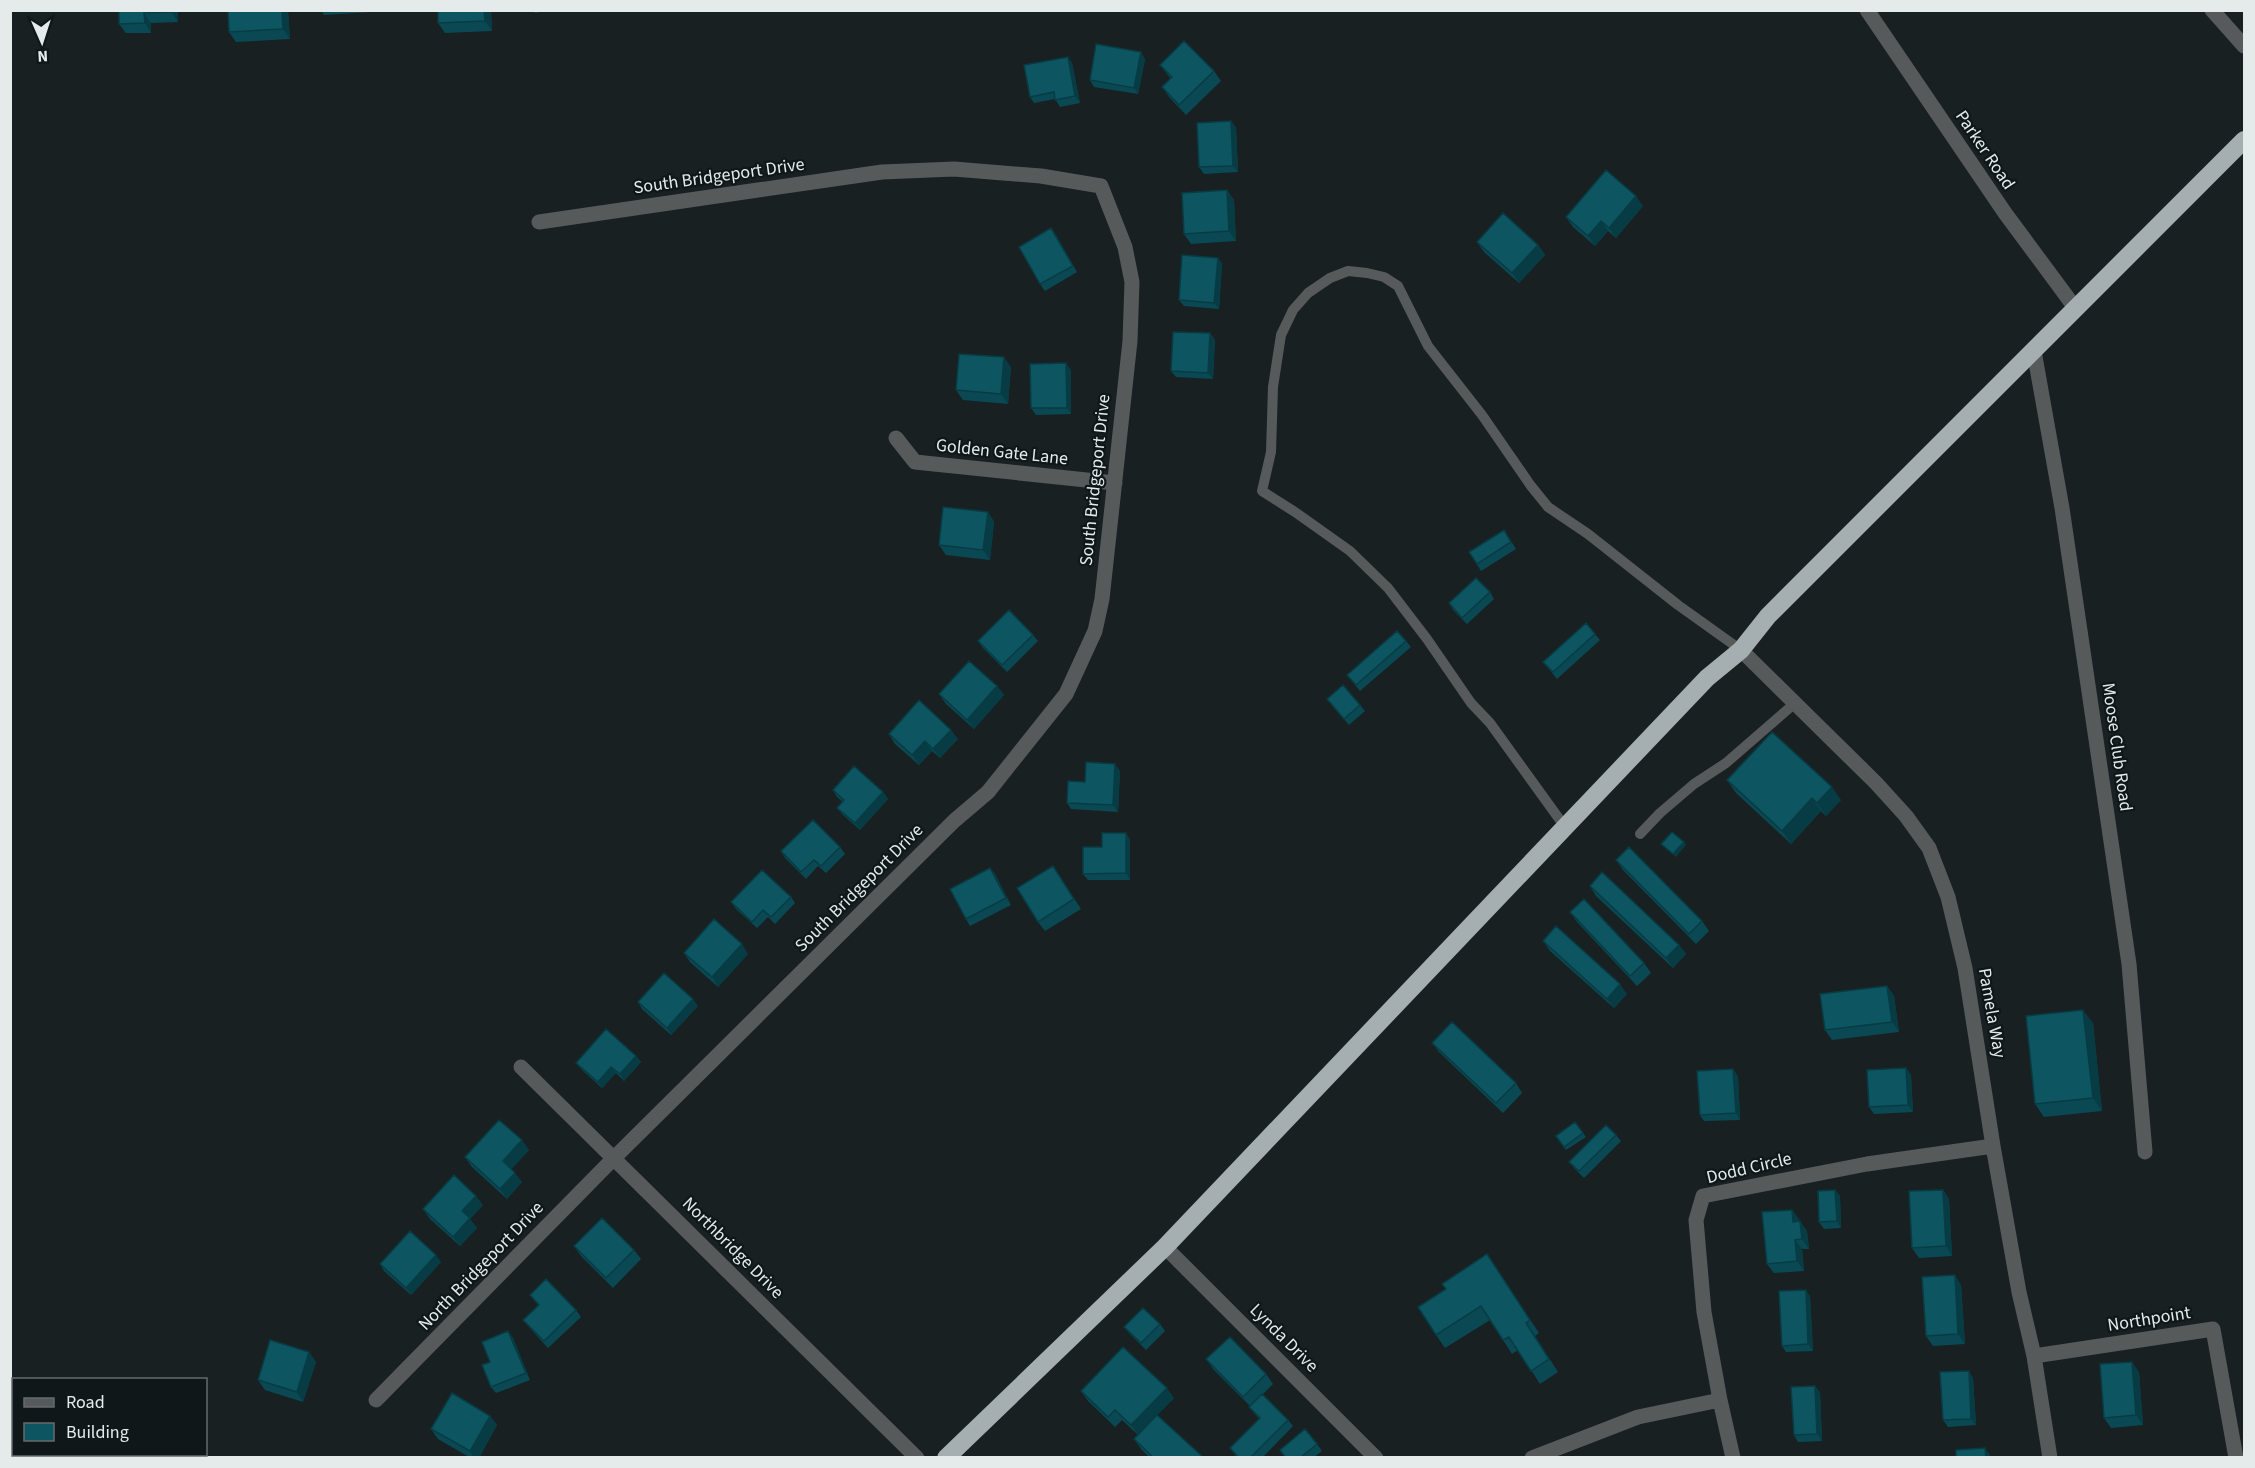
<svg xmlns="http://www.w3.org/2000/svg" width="2255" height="1468" font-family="'Source Sans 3',sans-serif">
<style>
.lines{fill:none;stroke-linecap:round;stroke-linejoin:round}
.lane{stroke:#575a5b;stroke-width:10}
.street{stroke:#575a5b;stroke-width:15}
.highway{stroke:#a5aeb0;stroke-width:18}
.wall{fill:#0a4953}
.shaded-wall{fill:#083c44}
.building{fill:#0c5561;stroke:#083c44;stroke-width:1.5}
.labels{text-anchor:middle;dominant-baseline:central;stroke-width:4.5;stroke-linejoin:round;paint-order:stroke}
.street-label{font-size:18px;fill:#e5eaeb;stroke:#101718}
</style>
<rect width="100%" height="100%" fill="#192022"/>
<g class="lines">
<path class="lane" d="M1565 827 1490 723 1471 703 1427 639 1388 588 1350 551 1295 512 1262 491 1271 452 1273 387 1281 335 1293 310 1308 293 1330 278 1348 271 1367 273 1384 277 1398 286 1428 346 1482 415 1531 486 1548 507 1588 534 1678 605 1741 650
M1640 834 1660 813 1694 784 1726 763 1795 703"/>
<path class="street" d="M1867 10 2005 213 2076 309
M2212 10 2244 46
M2034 351 2062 508 2129 964 2145 1152
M896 438 915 462 1115 483
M1741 650 1876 783 1906 816 1929 848 1948 897 1965 968 1993 1146 2019 1292 2034 1356 2050 1458
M521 1067 917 1458
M1165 1247 1376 1458
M2034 1356 2213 1329 2236 1458
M376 1400 614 1158 954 821 988 792 1066 694 1095 631 1102 599 1130 341 1132 282 1125 247 1101 186 1041 176 954 169 882 172 539 222
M1532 1458 1638 1417 1720 1400
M1733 1458 1720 1400 1704 1312 1696 1220 1703 1196 1867 1164 1993 1146"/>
<path class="highway" d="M946 1458 1165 1247 1707 678 1741 650 1768 616 2244 140"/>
</g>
<path class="wall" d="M119 10H178V22L151 23V33H126L119 24Z
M288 10 290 39 236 42 229 32Z
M321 10H386V11L324 15Z
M438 10H491L492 31 445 33 438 23Z
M533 10H550L535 13Z
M1145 59 1138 94 1094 87 1090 80Z
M1072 63 1080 103 1060 107 1055 99 1034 103 1030 97Z
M1160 65 1214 71 1221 81 1186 115 1169 97 1162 87 1171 79Z
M1231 121 1236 128 1238 172 1204 174 1199 167Z
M1227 190 1234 200 1236 241 1191 244 1184 234Z
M1643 206 1616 238 1608 231 1595 246 1573 227 1566 217Z
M1056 235 1077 272 1045 291 1040 284Z
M1477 242 1538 245 1545 255 1519 283 1484 252Z
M1218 258 1222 264 1219 309 1184 306 1179 300Z
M1210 333 1215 340 1213 379 1176 377 1171 371Z
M1011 367 1008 404 963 400 956 390Z
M1071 370V414L1036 415 1031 408Z
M988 512 994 522 990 560 946 555 939 545Z
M1504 530 1516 549 1481 571 1469 552Z
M1490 592 1494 599 1467 624 1453 610 1449 603Z
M1595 634 1600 640 1557 679 1543 662Z
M1033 635 1038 641 1007 672 983 648 978 641Z
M1406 641 1411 647 1360 691 1347 675Z
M997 686 1004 695 974 729 946 704 939 694Z
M1327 699 1360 705 1365 711 1349 725Z
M889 734 958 739 940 758 932 751 919 765 895 744Z
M1120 771 1118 812 1071 809 1067 803 1085 782Z
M1727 780 1841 800 1826 816 1821 811 1791 844 1736 793Z
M833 790 883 792 888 799 860 830 842 814 837 808 843 802 837 797Z
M1126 833 1130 840V880H1088L1083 874Z
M840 847 845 854 826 873 818 866 806 879 785 858 781 851Z
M1616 860 1702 921 1709 931 1696 944 1623 870Z
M1053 866 1081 909 1045 931 1038 922Z
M990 868 995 874 1011 905 970 926 966 919Z
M1590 886 1679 945 1686 954 1673 968 1596 896Z
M791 897 795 903 775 924 768 917 757 928 736 909 731 902Z
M1570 912 1644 963 1651 973 1637 986 1577 922Z
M1543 941 1627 994 1614 1008 1550 951Z
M684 953 748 954 718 987 690 962Z
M1887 986 1894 996 1899 1032 1832 1040 1825 1030Z
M638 1002 698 1006 671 1035 642 1009Z
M2093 1023 2102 1111 2044 1117 2035 1104Z
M1432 1043 1516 1083 1522 1093 1503 1113 1439 1052Z
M636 1056 641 1062 624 1081 616 1073 602 1088 581 1069 576 1063Z
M1906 1068 1911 1075 1913 1112 1874 1114 1869 1107Z
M1738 1076 1740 1120 1704 1121 1700 1115Z
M1583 1133 1586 1137 1566 1150 1556 1136Z
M1616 1135 1621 1141 1584 1178 1574 1168 1569 1162Z
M529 1150 511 1169 522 1182 507 1199 472 1167 465 1157Z
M1835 1190 1840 1196 1841 1228 1824 1229 1819 1222Z
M1943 1190 1949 1199 1952 1256 1919 1258 1912 1248Z
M483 1205 470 1219 477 1228 460 1246 430 1219 423 1209Z
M1792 1210 1799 1221 1807 1231 1809 1249H1802L1804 1271 1774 1273 1767 1264Z
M574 1246 634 1250 641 1259 613 1288 581 1256Z
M1487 1254 1539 1333 1535 1336 1558 1372 1540 1384 1518 1350 1512 1354 1490 1320 1445 1348 1436 1335 1446 1289Z
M441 1262 411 1295 384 1271 380 1264Z
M1961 1285 1965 1344 1933 1346 1926 1336Z
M530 1295 576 1310 581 1317 548 1348 528 1326 523 1320 538 1305Z
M1810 1296 1813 1351 1786 1352 1782 1346Z
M1160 1324 1165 1331 1146 1350 1129 1333 1124 1327Z
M508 1331 513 1338 530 1380 496 1393 491 1387 490 1362Z
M309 1352 316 1362 303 1402 265 1390 258 1380Z
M1206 1359 1266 1374 1273 1384 1263 1394 1288 1420 1293 1426 1262 1458H1237L1230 1448 1259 1419 1254 1413 1250 1406 1213 1369Z
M2139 1372 2143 1425 2111 1428 2104 1418Z
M1973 1378 1976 1425 1948 1427 1943 1420Z
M1081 1391 1174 1398 1157 1415 1203 1458H1150L1141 1449 1134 1439 1138 1435 1122 1420 1115 1427 1088 1401Z
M1820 1392 1822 1441 1798 1442 1794 1435Z
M490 1416 497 1425 479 1458H471L438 1439 431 1429Z
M1317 1444 1322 1451 1313 1458H1285L1280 1450Z"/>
<path class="shaded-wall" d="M171 10H178V22L171 12Z
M282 10H288L290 39 283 29Z
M484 10H491L492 31 485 21Z
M144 13 151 23V33L145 23Z
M1141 52 1145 59 1138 94 1134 88Z
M1068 57 1072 63 1080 103 1075 96Z
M1231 121 1236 128 1238 172 1233 166Z
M1227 190 1234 200 1236 241 1229 231Z
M1636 196 1643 206 1616 238 1609 228Z
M1601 221 1608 231 1595 246 1588 236Z
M1051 228 1056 235 1077 272 1073 266Z
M1538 245 1545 255 1519 283 1512 273Z
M1218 258 1222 264 1219 309 1214 303Z
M1210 333 1215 340 1213 379 1208 373Z
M1004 357 1011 367 1008 404 1001 394Z
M1066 363 1071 370V414L1067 408Z
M988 512 994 522 990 560 983 550Z
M997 686 1004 695 974 729 967 720Z
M951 730 958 739 940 758 933 749Z
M925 741 932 751 919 765 912 755Z
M1115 764 1120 771 1118 812 1113 805Z
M1832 787 1841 800 1826 816 1817 803Z
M883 792 888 799 860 830 855 823Z
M1812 798 1821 811 1791 844 1782 831Z
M1126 833 1130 840V880L1126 873Z
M1684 842 1686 845 1676 857 1673 854Z
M990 868 995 874 1011 905 1006 898Z
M742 944 748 954 718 987 712 977Z
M1679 945 1686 954 1673 968 1666 958Z
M1620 984 1627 994 1614 1008 1607 999Z
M1887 986 1894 996 1899 1032 1892 1022Z
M693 999 698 1006 671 1035 667 1028Z
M2083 1010 2093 1023 2102 1111 2093 1098Z
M636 1056 641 1062 624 1081 620 1074Z
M611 1067 616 1073 602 1088 598 1082Z
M1906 1068 1911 1075 1913 1112 1908 1105Z
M1733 1069 1738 1076 1740 1120 1736 1113Z
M522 1140 529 1150 510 1171 503 1161Z
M515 1173 522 1182 507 1199 500 1189Z
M1835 1190 1840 1196 1841 1228 1837 1221Z
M1943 1190 1949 1199 1952 1256 1946 1246Z
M476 1196 483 1205 470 1219 477 1228 460 1246 453 1237 462 1211Z
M1792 1210 1799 1219 1800 1231 1793 1222Z
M1800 1221 1807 1231 1809 1249 1802 1239Z
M1795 1240 1802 1249 1804 1271 1797 1261Z
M436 1255 441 1262 411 1295 406 1288Z
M1955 1275 1961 1285 1965 1344 1958 1334Z
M1806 1290 1810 1296 1813 1351 1808 1344Z
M508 1331 513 1338 530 1380 526 1373Z
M309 1352 316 1362 303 1402 297 1392Z
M2132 1362 2139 1372 2143 1425 2136 1415Z
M1969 1371 1973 1378 1976 1425 1971 1419Z
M1815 1386 1820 1392 1822 1441 1817 1434Z
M1167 1388 1174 1398 1138 1435 1131 1425Z
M490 1416 497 1425 479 1458H474L470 1451Z
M1985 1448 1990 1455V1458H1986Z"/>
<path class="building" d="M119 10H171V12L144 13 145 23 119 24Z
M228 10H282L283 29 229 32Z
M438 10H484L485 21 438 23Z
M1184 41 1214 71 1179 105 1162 87 1172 77 1160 65Z
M1096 44 1141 52 1134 88 1090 80Z
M1068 57 1075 96 1055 100 1054 92 1030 97 1024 65Z
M1231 121 1233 166 1199 167 1197 123Z
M1606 170 1636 196 1609 228 1601 221 1588 236 1566 217Z
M1227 190 1229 231 1184 234 1182 193Z
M1503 213 1538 245 1512 273 1477 242Z
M1051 228 1073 266 1040 284 1019 247Z
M1182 255 1218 258 1214 303 1179 300Z
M1173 332 1210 333 1208 373 1171 371Z
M959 354 1004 357 1001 394 956 390Z
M1066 363 1067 408H1031L1030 364Z
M943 507 988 512 983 550 939 545Z
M1504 530 1511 542 1477 564 1469 552Z
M1476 578 1490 592 1462 618 1449 603Z
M1009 610 1033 635 1002 665 978 641Z
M1586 623 1595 634 1553 672 1543 662Z
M1397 631 1406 641 1356 685 1347 675Z
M969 661 997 686 967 720 939 694Z
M1343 685 1360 705 1344 719 1327 699Z
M919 700 951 730 933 749 925 741 912 755 889 734Z
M1772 732 1832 787 1817 803 1812 798 1782 831 1727 780Z
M1086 762 1115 764 1113 805 1067 803 1068 781 1085 782Z
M854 766 883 792 855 823 837 808 844 800 833 790Z
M813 820 840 847 821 866 814 860 801 872 781 851Z
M1672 832 1684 842 1673 854 1661 844Z
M1102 833H1126V873L1083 874V847H1102Z
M1629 847 1702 921 1689 934 1616 860Z
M1053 866 1074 899 1038 922 1017 888Z
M990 868 1006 898 966 919 950 889Z
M762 870 791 897 771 917 763 910 752 922 731 902Z
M1602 872 1679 945 1666 958 1590 886Z
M1584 899 1644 963 1630 976 1570 912Z
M714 919 742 944 712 977 684 953Z
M1556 926 1620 984 1607 999 1543 941Z
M664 973 693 999 667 1028 638 1002Z
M1887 986 1892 1022 1825 1030 1820 994Z
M2083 1010 2093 1098 2035 1104 2026 1016Z
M1452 1022 1516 1083 1496 1103 1432 1043Z
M606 1029 636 1056 620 1074 611 1067 598 1082 576 1063Z
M1906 1068 1908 1105 1869 1107 1867 1070Z
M1733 1069 1736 1113 1700 1115 1697 1071Z
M499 1120 522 1140 503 1161 515 1173 500 1189 465 1157Z
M1575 1122 1583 1133 1564 1147 1556 1136Z
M1606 1125 1616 1135 1579 1171 1569 1162Z
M454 1175 476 1196 462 1211 470 1218 453 1237 423 1209Z
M1835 1190 1837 1221 1819 1222 1818 1191Z
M1943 1190 1946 1246 1912 1248 1909 1191Z
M1792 1210 1793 1222 1800 1221 1802 1239 1795 1240 1797 1261 1767 1264 1762 1212Z
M602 1218 634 1250 606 1278 574 1246Z
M410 1231 436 1255 406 1288 380 1264Z
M1487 1254 1530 1320 1526 1323 1549 1359 1531 1371 1509 1337 1503 1340 1481 1306 1436 1335 1418 1307 1446 1289 1442 1284Z
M1955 1275 1958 1334 1926 1336 1922 1277Z
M546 1279 576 1310 544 1341 523 1320 539 1305 530 1295Z
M1806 1290 1808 1344 1782 1346 1779 1291Z
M1143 1308 1160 1324 1141 1343 1124 1327Z
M508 1331 526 1373 491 1387 482 1365 490 1362 482 1342Z
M1230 1337 1266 1374 1243 1397 1206 1359Z
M270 1340 309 1352 297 1392 258 1380Z
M1123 1347 1167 1388 1131 1425 1115 1410 1108 1417 1081 1391Z
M2132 1362 2136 1415 2104 1418 2100 1364Z
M1969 1371 1971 1419 1943 1420 1940 1372Z
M1815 1386 1817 1434 1794 1435 1791 1387Z
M452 1393 490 1416 470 1451 431 1429Z
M1262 1394 1288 1420 1250 1458H1239L1230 1448 1260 1418 1249 1407Z
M1157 1415 1203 1457V1458H1154L1134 1439Z
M1305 1429 1317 1444 1300 1458H1286L1280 1450Z
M1985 1448 1986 1458H1956V1450Z"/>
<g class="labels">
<g class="street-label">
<text transform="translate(1985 150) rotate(56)">Parker Road</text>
<text transform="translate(719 176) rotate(-8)">South Bridgeport Drive</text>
<text transform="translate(1002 452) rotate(6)">Golden Gate Lane</text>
<text transform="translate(1095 480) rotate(-84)">South Bridgeport Drive</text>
<text transform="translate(2117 747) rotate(82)">Moose Club Road</text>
<text transform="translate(859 888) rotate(-45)">South Bridgeport Drive</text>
<text transform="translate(1992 1013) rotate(80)">Pamela Way</text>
<text transform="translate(1749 1168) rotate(-13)">Dodd Circle</text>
<text transform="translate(733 1248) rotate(45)">Northbridge Drive</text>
<text transform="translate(481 1266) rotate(-46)">North Bridgeport Drive</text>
<text transform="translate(2149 1319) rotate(-9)">Northpoint</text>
<text transform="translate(1284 1338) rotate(45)">Lynda Drive</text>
</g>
</g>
<rect width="2255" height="1468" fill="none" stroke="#e5eaeb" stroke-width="24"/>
<rect x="12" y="1378" width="195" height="78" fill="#101718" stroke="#656b6c" stroke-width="1.5"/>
<rect x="24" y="1398" width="30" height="9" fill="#575a5b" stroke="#656b6c" stroke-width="1.5"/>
<text x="66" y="1408" font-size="18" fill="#e5eaeb">Road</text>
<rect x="24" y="1423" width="30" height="18" fill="#0c5561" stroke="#656b6c" stroke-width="1.5"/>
<text x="66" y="1438" font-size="18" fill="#e5eaeb">Building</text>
<g transform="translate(42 42) rotate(177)" stroke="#101718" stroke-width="4.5" paint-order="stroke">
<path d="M0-4.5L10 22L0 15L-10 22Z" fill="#e5eaeb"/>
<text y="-9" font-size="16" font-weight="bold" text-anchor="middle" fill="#e5eaeb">N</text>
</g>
</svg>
